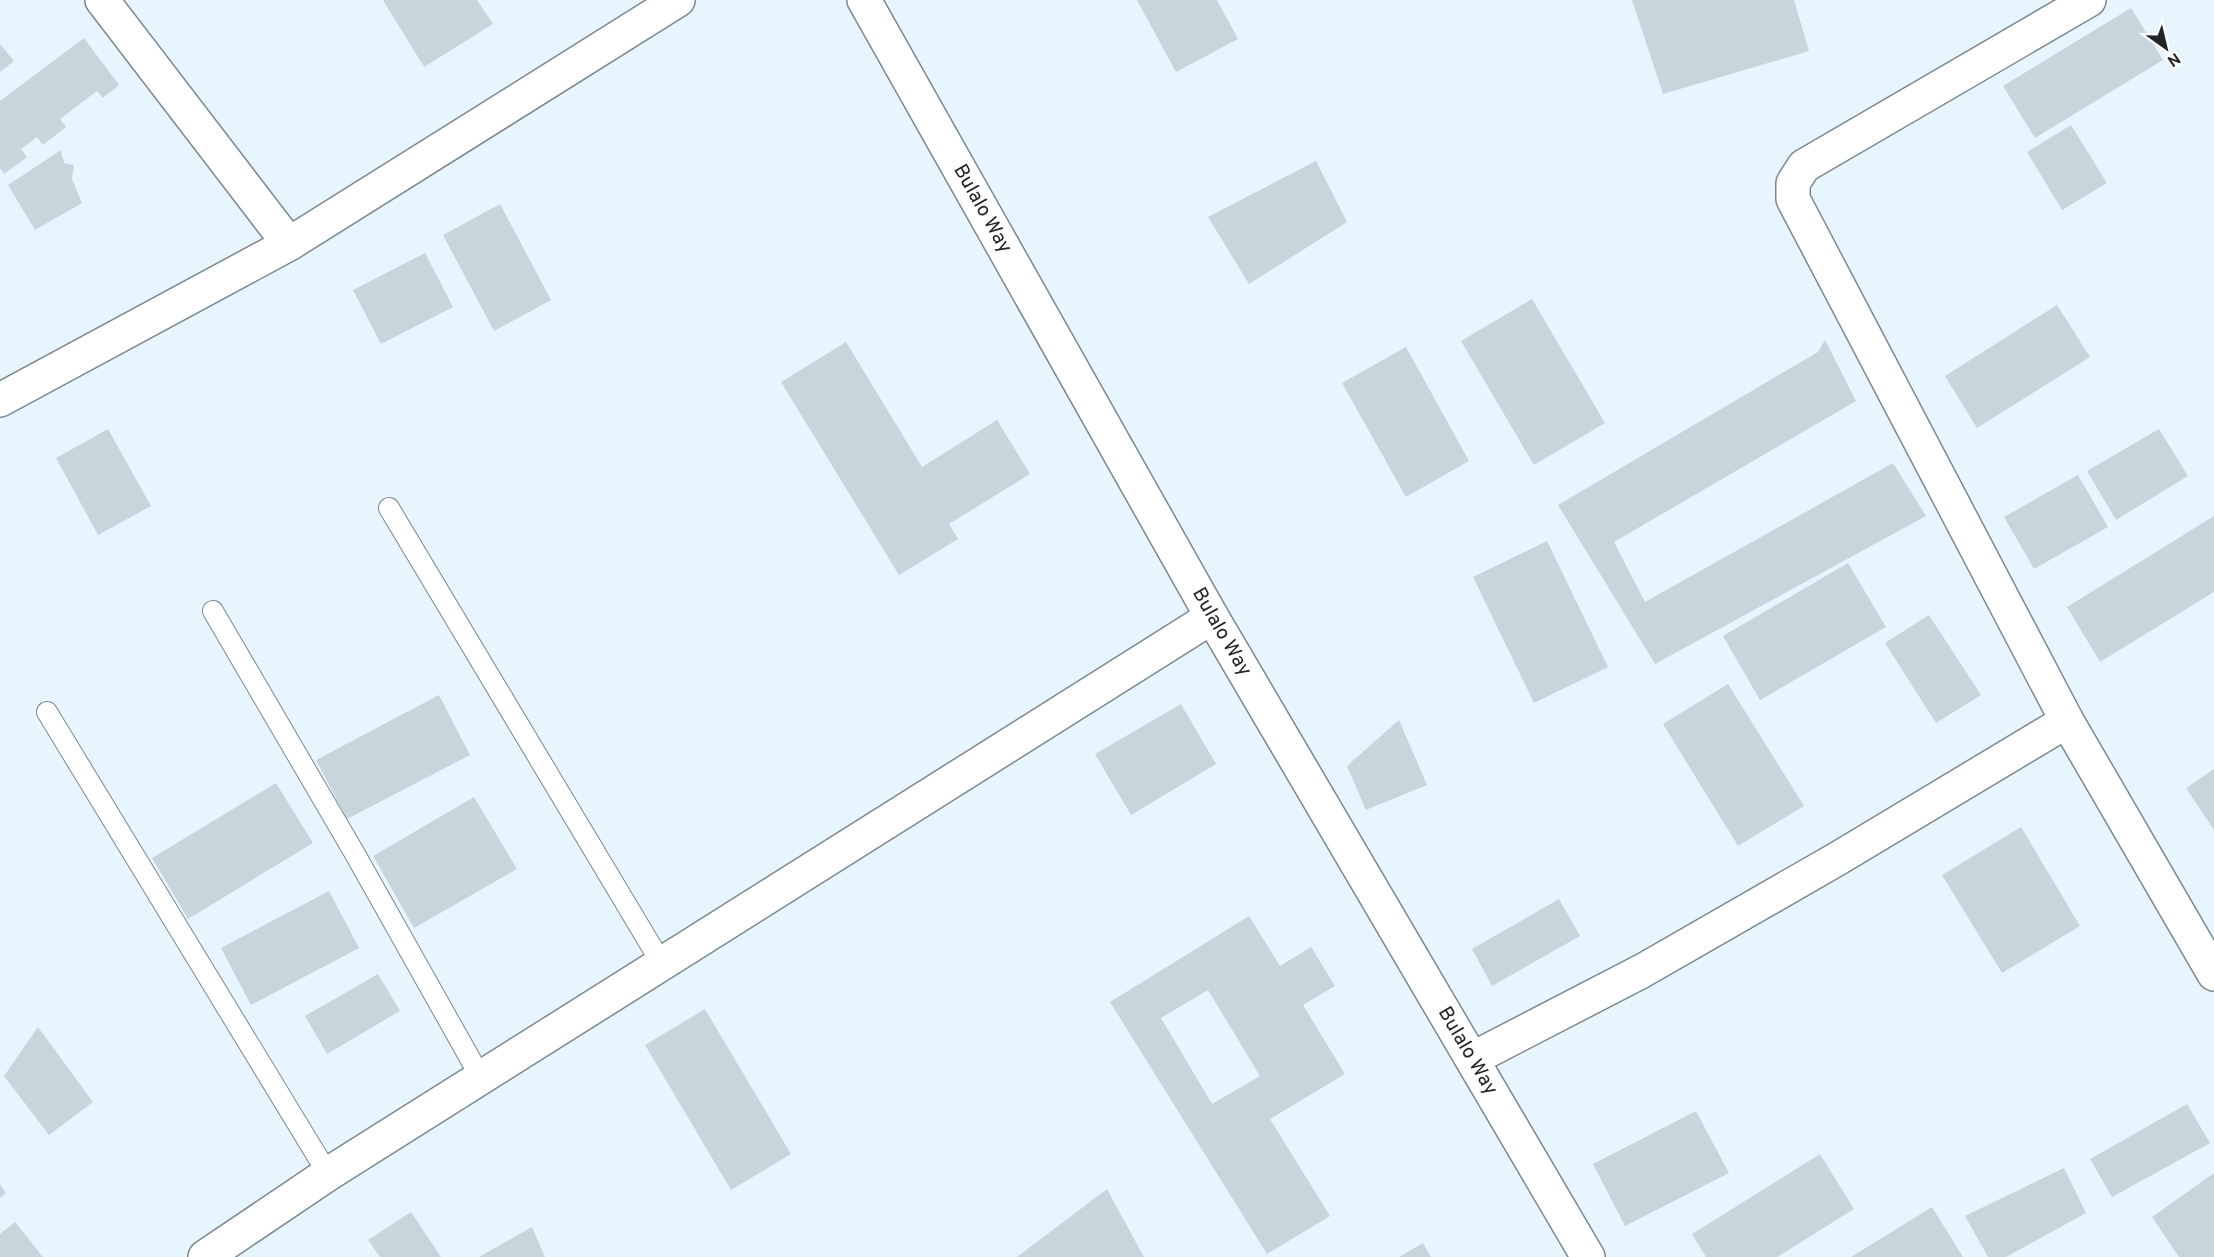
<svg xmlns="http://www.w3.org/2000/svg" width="2214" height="1257" font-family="Overpass,sans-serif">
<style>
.building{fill:#c7d5dd;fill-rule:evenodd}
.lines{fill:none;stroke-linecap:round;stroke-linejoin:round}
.service-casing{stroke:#7b888f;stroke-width:22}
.minor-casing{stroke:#7b888f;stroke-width:36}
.service{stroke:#fff;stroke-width:20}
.minor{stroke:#fff;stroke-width:33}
.labels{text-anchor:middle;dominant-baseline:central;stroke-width:5;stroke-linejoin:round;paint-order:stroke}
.street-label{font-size:20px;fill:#202528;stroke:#fff}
</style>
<rect width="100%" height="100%" fill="#e7f5fe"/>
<path class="building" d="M383 0H477L493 24 424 67Z
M1137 0H1217L1238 39 1176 72Z
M1632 0H1794L1809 51 1663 94Z
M2131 8 2163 60 2035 138 2003 86Z
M84 38 119 85 103 98 97 91 60 119 66 127 43 145 37 137 21 149 27 157 4 174 0 168V101Z
M0 44 14 61 0 72Z
M2071 125 2107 183 2062 210 2027 152Z
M61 150 64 163 74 165 72 179 82 203 35 230 8 185Z
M1316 161 1347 222 1249 284 1208 217Z
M500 204 551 300 494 331 443 235Z
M425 253 453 307 381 344 353 290Z
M1532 299 1605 423 1534 465 1461 341Z
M2057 305 2090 357 1977 428 1945 376Z
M1825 340 1856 401 1614 542 1645 602 1893 463 1926 516 1655 664 1558 505 1818 352Z
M846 342 922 467 997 420 1030 474 949 524 958 539 899 575 781 382Z
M1406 347 1469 461 1406 497 1342 383Z
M108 429 151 506 98 535 56 458Z
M2159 429 2188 476 2116 520 2087 471Z
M2078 475 2108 527 2034 569 2004 517Z
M2214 516V592L2100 662 2067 607Z
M1547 541 1608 667 1534 703 1473 577Z
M1848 563 1886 627 1760 700 1723 636Z
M1929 615 1981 695 1936 723 1885 643Z
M1728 684 1804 806 1738 846 1663 724Z
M439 695 470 755 347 819 316 760Z
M1181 704 1216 764 1131 815 1095 754Z
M1399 720 1427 785 1366 810 1347 766Z
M2214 769V830L2186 788Z
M276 783 313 843 188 919 152 858Z
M474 797 517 869 414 928 373 856Z
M2021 827 2080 926 2002 973 1942 875Z
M329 891 359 948 251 1005 221 948Z
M1559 899 1580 936 1492 986 1472 949Z
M1249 916 1280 966 1311 947 1335 986 1303 1005 1345 1074 1270 1119 1330 1216 1267 1254 1110 1002ZM1208 990 1260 1076 1212 1104 1161 1018Z
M378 974 400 1011 327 1054 305 1016Z
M705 1009 791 1154 731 1190 645 1045Z
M38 1027 93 1102 49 1135 4 1076Z
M2187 1104 2210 1143 2112 1197 2090 1159Z
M1696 1111 1729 1173 1625 1226 1593 1164Z
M1820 1154 1854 1209 1777 1257H1706L1692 1234Z
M2064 1168 2086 1213 2006 1257H1988L1965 1216Z
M2214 1173V1257H2179L2152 1217Z
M0 1184 6 1193 0 1198Z
M1107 1189 1144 1257H1017Z
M1932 1207 1963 1257H1851Z
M411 1212 441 1257H380L368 1240Z
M15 1222 43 1257H0V1234Z
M532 1227 545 1257H479Z
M1423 1243 1431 1257H1399Z"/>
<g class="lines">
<g class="service-casing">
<path id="service" d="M389 508 662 964
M213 611 355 854 481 1078
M47 712 328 1174"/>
</g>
<g class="minor-casing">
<g id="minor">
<path d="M102 0 289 244 678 0"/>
<path id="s1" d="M864 0 1212 617 1588 1257"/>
<path d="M2089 0 1804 166 1793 183V199L2067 721 2214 974"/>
<path d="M0 400 289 244"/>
<path d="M1472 1059 1642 971 1837 859 2067 721"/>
<path d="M205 1257 328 1174 1212 617"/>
</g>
</g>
<use href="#service" class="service"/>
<use href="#minor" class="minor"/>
</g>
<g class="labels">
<g class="street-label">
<text stroke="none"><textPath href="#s1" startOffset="240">Bulalo Way</textPath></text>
<text stroke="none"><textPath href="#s1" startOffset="726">Bulalo Way</textPath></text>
<text stroke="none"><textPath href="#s1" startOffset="1212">Bulalo Way</textPath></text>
</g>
</g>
<g transform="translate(2166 48) rotate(146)" stroke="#ffffff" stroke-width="4.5" paint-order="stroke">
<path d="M0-4.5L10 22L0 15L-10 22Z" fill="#202528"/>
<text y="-9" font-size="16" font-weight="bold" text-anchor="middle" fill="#202528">N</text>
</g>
</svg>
